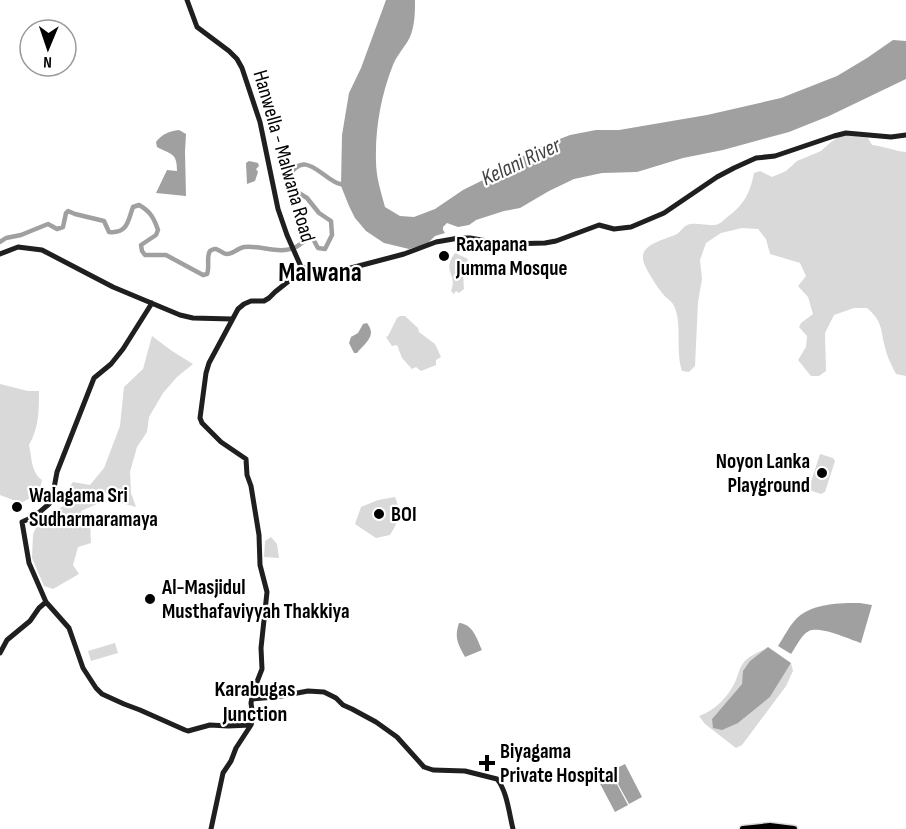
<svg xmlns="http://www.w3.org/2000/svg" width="906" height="829" font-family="'Sofia Sans Condensed',sans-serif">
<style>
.green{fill:#d9d9d9}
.water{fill:#a0a0a0}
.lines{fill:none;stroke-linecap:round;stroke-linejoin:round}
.river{stroke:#a0a0a0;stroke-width:4.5}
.primary-casing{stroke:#dbdbdb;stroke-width:9}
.secondary{stroke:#1f1f1f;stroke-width:5}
.primary{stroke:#000;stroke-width:6}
.poi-dot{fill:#000;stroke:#fff;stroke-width:2}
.labels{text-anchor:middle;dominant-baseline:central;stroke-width:4.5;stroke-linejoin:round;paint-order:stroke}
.street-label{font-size:21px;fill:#000;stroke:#fff}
.poi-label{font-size:21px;font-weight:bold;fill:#000;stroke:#fff;text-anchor:start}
.water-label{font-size:22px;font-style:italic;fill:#414141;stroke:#fff}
.neighbourhood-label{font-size:22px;font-weight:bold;fill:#000;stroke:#fff}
.district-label{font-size:27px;font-weight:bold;fill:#000;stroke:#fff}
</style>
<rect width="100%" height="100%" fill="#fff"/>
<path class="green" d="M848 135 868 138 872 145C884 146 894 151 906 152V376L896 374C892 366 887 357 885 347 880 328 883 322 867 308H854L834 315 825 333 826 371 819 376H811L798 360 806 347 807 336 799 327 801 323 813 314 808 297 798 286 806 276 800 263 770 254 766 239 758 229 742 228 721 233 706 243 700 260 702 279 698 302 695 366 689 372 682 371C675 350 683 321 673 304 670 300 666 298 663 294 658 288 643 266 643 259 641 243 668 239 677 234 681 231 683 227 687 225 696 222 706 226 715 225 720 224 723 221 726 218 743 206 750 194 754 173L760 171 772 177 786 171 797 161 821 151 831 142 839 137Z
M455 253 468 259 463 273 464 289 459 293 456 291 454 294 451 291C458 274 441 272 455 253Z
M400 316H405L418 328 419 332 435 344 441 357 436 360V365L421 371 416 367 412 369 402 358 397 345 392 346 386 337 388 336 397 318Z
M152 336 172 351 193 364 177 377 163 393 149 417 147 432 137 447 130 472 131 493 136 507 115 501 109 493H98L97 504 81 511 84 523H90L91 543 78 547 73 565 79 574 53 589 44 586 32 558 33 534 39 522 63 506 62 497 73 482 90 485 104 468 120 426 124 387 143 369Z
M0 384 28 391H39C39 410 39 428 29 445 32 458 31 472 42 480L39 493 21 503 0 495Z
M820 454 833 458 835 461 825 492 821 494 812 491 809 488Z
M395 497C402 514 399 520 390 535L376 538 355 524 361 507 378 500Z
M271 537 277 544 279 558 264 557 265 541Z
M115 643 118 653 91 661 88 651Z
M768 647 750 661 742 684 712 719 738 723 770 697 791 663 793 671 786 686 742 745 736 748 705 724 699 716C716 710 729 696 736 680 739 672 740 665 747 659 753 654 762 651 768 647Z"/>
<path class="water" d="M386 0H415C415 12 415 25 410 37 405 47 397 55 393 65 381 95 375 129 376 161 376 177 381 192 385 207L400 216 414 217 435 209 463 190 485 179 508 164 542 146 570 135 596 130H619L707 115 781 98 837 76 867 58 893 40 906 41V79L829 116 789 132 723 150 683 158 637 172 602 173 574 179 549 191 520 208 504 211 476 220 469 225 458 227 447 223 443 227V230L445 233 435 236 427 244 409 249 384 243 366 231 355 218 349 206 341 186 342 135 349 93 361 68Z
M179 130 186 134 185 152 186 196 156 193 167 170 177 171C177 153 172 155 157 147L156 142C162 134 169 131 179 130Z
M249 161 258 163 259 166 256 169 258 172 255 181 247 184 246 163Z
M367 323C377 336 366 342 357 353H354L349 343 351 337 358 333 363 324Z
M860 603 872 605 861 643C848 639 821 626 809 631 801 635 796 647 791 654L778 646C784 637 789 626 797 618 814 603 839 603 860 603Z
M459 623C473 624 477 639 482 650L465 657C458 644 454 638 459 623Z
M768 647 791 663 770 697 738 723 722 730 713 728 712 719 742 684 743 671 750 661Z
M625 764 642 797 629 804 611 771Z
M610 771 628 805 615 812 597 778Z"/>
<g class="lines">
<path class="river" d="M0 242 6 238 21 235 48 224 57 229 63 227 66 213 68 211 75 214 104 221 109 232C128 234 128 220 133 207L139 205C150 211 154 218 158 230L156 235 141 245 142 251 145 255H166L203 275 207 274C210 267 206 256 210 251 217 245 221 254 227 254 233 254 238 248 244 247 262 245 279 255 296 247 302 244 305 239 312 237L318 248 325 249 332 235 331 221 319 213 307 198 294 190 288 178C303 150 318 173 335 182 338 184 342 184 345 185"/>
<g class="primary-casing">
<path id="primary" d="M743 829 770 826 794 829"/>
</g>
<path class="secondary" d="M187 0 197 27 229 51 237 59 242 68 260 122 278 209 287 235 302 269
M0 254 18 247 42 250 113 287 180 315 193 318 232 319
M152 303 123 349 111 364 94 378 57 472 52 499 49 504 35 516 22 522 29 563 46 602 69 628 83 668 96 688 102 694 124 704 140 710 185 730 188 731 210 725 228 726 251 725 253 718 251 703 253 692 262 669 261 648 267 592 260 565 259 535 251 486 247 475 246 459 221 442 202 423 200 418 206 373 209 363 238 309 244 304 251 301H264L269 298 275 292 290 280 302 269 305 268 329 271 347 269 404 254 436 242 459 238H470L504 244 545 243 556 241 599 225 614 229 631 227 664 213 717 177 734 168 756 158 775 156 834 136 846 133 891 137 906 135
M0 653 7 640 30 621 39 608 46 602
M252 699 276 697 308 691 324 692 336 698 343 705 352 709 376 722 397 737 424 767 433 770 465 771 497 779C507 791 509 813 513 829
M211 829 223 773 231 761 236 748 251 725"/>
<use href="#primary" class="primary"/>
</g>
<g class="poi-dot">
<circle cx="444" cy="256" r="6"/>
<circle cx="822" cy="473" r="6"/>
<circle cx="17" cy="507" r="6"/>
<circle cx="379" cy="514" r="6"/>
<circle cx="150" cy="599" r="6"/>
<path d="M484 754h6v6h6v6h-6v6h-6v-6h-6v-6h6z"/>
</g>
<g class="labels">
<g class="street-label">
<text transform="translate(284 156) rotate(74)">Hanwella - Malwana Road</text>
</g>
<g class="poi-label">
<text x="456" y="244">Raxapana<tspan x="456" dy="24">Jumma Mosque</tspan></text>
<text x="810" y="461" text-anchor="end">Noyon Lanka<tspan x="810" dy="24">Playground</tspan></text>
<text x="29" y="495">Walagama Sri<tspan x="29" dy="24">Sudharmaramaya</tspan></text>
<text x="391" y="514">BOI</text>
<text x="162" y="587">Al-Masjidul<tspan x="162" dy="24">Musthafaviyyah Thakkiya</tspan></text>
<text x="500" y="751">Biyagama<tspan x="500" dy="24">Private Hospital</tspan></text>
</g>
<g class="water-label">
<text transform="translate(521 162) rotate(-25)">Kelani River</text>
</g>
<g class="neighbourhood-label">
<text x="255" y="689">Karabugas<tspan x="255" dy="25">Junction</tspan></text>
</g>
<g class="district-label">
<text x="320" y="273">Malwana</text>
</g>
</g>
<g transform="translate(48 48) rotate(182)"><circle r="28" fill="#ffffff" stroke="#999999" stroke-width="1.5"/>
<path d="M0-4.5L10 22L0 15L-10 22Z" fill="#000000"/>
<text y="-9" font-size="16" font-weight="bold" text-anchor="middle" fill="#000000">N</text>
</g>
</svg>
